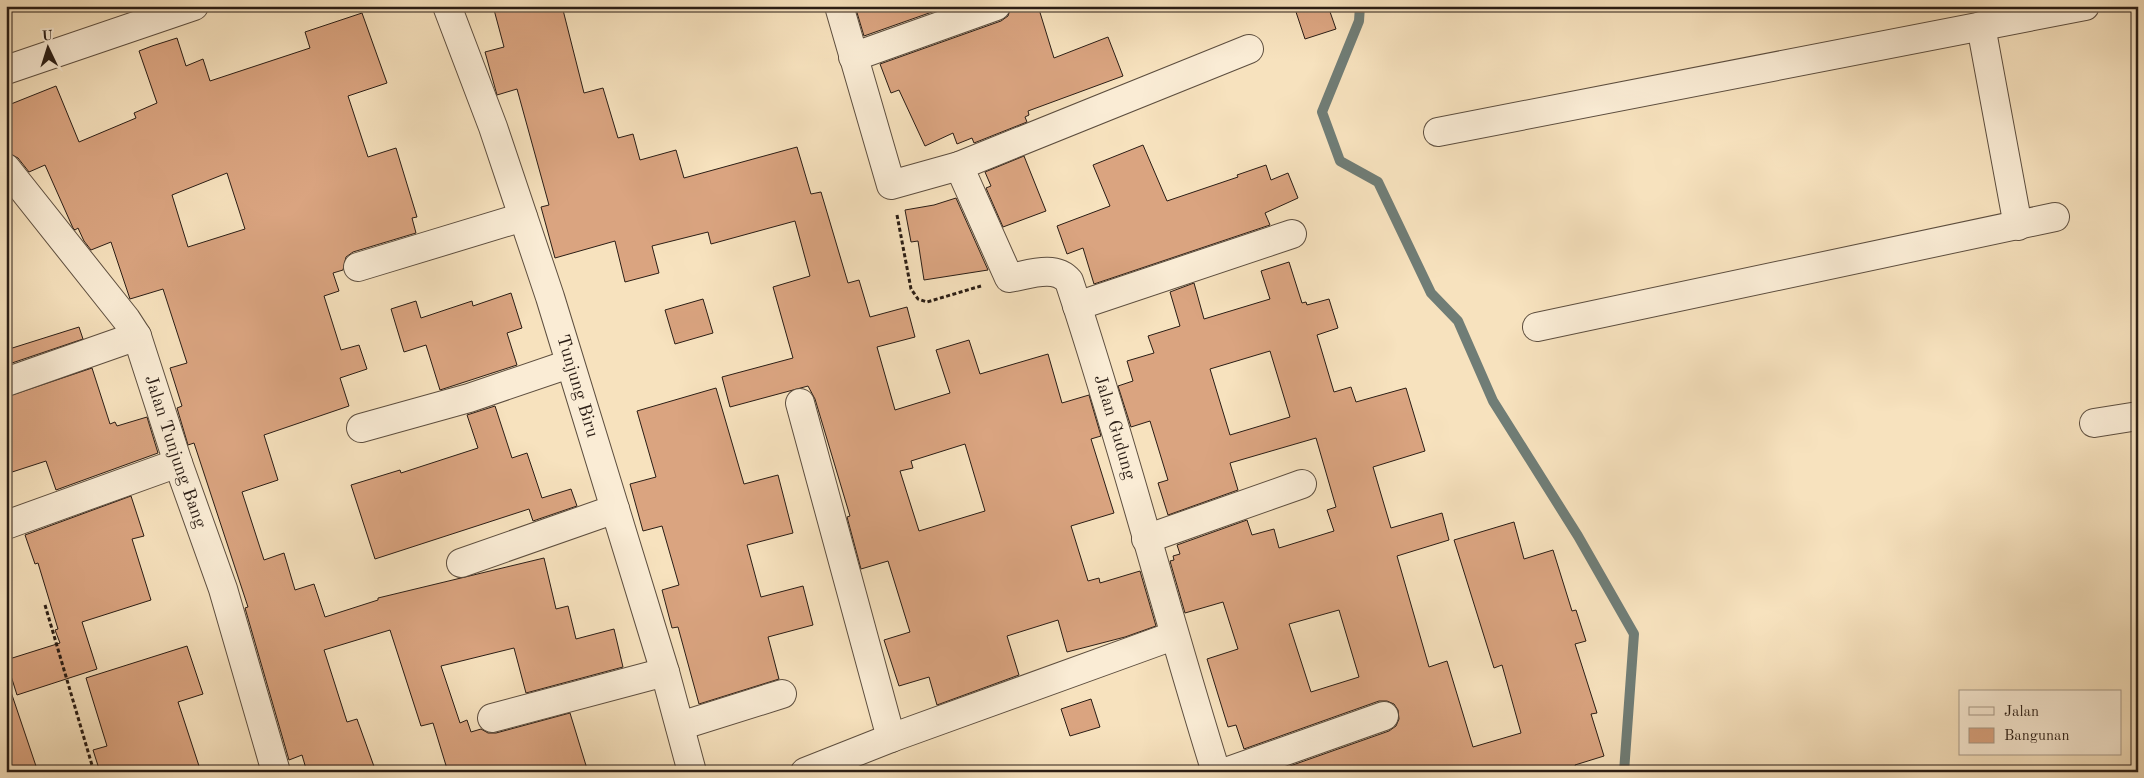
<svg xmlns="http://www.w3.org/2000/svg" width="2144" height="778" font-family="'Old Standard TT',serif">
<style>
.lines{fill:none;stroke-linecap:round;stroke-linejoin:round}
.stream{stroke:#707d76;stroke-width:10}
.building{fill:#daa480;stroke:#2a1d15;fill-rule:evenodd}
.minor-casing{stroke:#5d4e3f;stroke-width:30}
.path{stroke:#2a1d15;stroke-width:3;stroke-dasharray:4 2.5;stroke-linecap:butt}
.minor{stroke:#faecd5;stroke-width:28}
.labels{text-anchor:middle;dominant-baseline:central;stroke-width:4.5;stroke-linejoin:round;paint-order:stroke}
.street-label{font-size:18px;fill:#2a1d15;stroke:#faecd5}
</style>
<rect width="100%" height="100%" fill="#f7e2be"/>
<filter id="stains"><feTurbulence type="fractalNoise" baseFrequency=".004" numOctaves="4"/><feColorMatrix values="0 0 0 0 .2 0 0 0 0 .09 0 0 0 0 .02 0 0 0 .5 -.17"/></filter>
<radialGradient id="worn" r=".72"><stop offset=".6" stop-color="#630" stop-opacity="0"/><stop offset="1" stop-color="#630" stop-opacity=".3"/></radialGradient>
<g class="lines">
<path class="stream" d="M1360 6 1359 21 1322 112 1340 161 1378 182 1431 293 1458 321 1493 401 1578 536 1634 634 1624 772"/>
</g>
<path class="building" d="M493 6H562L584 93 603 88 618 138 633 134 640 160 676 150 684 178 797 147 811 194 821 192 848 283 859 280 870 317 907 307 915 337 877 347 895 410 950 393 936 350 969 340 980 374 1048 354 1062 403 1089 395 1101 436 1091 439 1114 513 1071 526 1088 581 1099 578 1100 583 1140 571 1156 626 1125 637 1067 652 1058 620 1007 636 1019 675 937 705 929 677 899 686 884 640 910 632 888 561 861 569 847 517 850 516 815 399 808 386 730 407 722 377 793 358 773 287 810 276 795 221 711 244 708 232 652 246 659 273 625 282 615 241 555 258 541 207 549 205 517 89 497 95 485 52 504 47ZM965 444 985 511 919 531 900 471 913 468 911 461Z
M855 6H949L864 36Z
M1011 6H1038L1054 58 1108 37 1123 76 1028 111 1029 115 1025 117 1027 122 974 143 972 138 957 144 953 133 925 146 899 90 891 93 880 64 1001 21 1008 16Z
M1294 6H1328L1336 29 1305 39Z
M362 13 387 83 348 96 368 157 396 148 417 217 412 218 416 233 353 252 346 257 343 270 333 273 339 291 324 296 341 350 359 345 367 369 340 378 349 406 264 435 278 480 242 492 264 560 284 553 295 590 314 584 325 617 378 600V598L544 558 556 609 568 606 576 639 614 629 623 667 526 693 514 648 441 666 460 723 467 720 471 732 481 729 488 733H496L570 713 588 772H448L433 723 421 726 390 630 324 650 347 722 357 719 376 772H307L302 755 289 760 245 608 248 607 194 443 188 445 177 408 182 406 170 368 187 363 163 289 130 299 111 242 91 250 84 241 78 228 75 230 73 228 45 165 29 172 18 158 6 152V106L56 86 79 142 136 118 134 113 157 103 139 51 152 46 177 38 186 66 203 59 210 81 310 48 305 32ZM227 173 245 229 188 247 172 195Z
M1143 145 1167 201 1238 177 1237 175 1266 165 1271 180 1288 173 1298 198 1265 213 1270 225 1094 284 1083 248 1067 254 1057 226 1110 206 1093 165Z
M1024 156 1046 211 1003 227 986 188 991 186 985 172Z
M956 198 988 270 924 280 918 241 911 242 905 210 934 205Z
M1289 262 1302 303 1306 302 1307 305 1329 299 1338 328 1317 335 1334 392 1351 387 1356 402 1406 388 1425 451 1373 467 1391 528 1442 513 1449 540 1397 556 1429 667 1447 661 1473 747 1521 733 1502 665 1494 668 1454 540 1514 522 1524 559 1553 550 1572 611 1576 610 1586 641 1575 644 1597 713 1591 714 1604 756 1575 765 1577 772H1273L1389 731 1396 726 1399 719 1398 710 1394 704 1387 701H1379L1244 749 1236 725 1228 727 1207 659 1238 649 1223 602 1185 613 1170 561 1174 560 1173 556 1180 554 1177 545 1247 520 1252 535 1274 529 1279 548 1334 531 1327 510 1336 507 1316 438 1230 463 1238 490 1168 515 1158 483 1168 480 1150 421 1131 427 1118 386 1133 381 1127 361 1154 353 1148 336 1180 326 1170 292 1194 283 1204 319 1270 299 1261 271ZM1270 351 1290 417 1230 435 1210 369ZM1339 610 1359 677 1311 692 1289 624Z
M511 293 522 328 507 333 517 365 440 390 426 345 404 352 391 309 416 301 421 318 472 301 473 306Z
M703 299 713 333 675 344 665 310Z
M79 327 83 339 6 365V350Z
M92 368 110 424 115 422 117 426 147 417 158 453 56 490 46 461 6 474V397Z
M716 388 744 484 778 475 793 533 747 545 761 597 803 586 813 625 768 637 779 679 699 704 678 627 672 628 662 590 679 585 662 526 643 531 630 484 656 477 637 411Z
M495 406 512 458 527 453 542 498 571 489 577 506 533 521 529 509 375 559 351 485 400 470 401 473 478 448 467 415Z
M131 496 144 536 132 539 151 600 82 622 97 669 17 695 6 660 60 643 55 630 58 629 38 563 35 564 25 535Z
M187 646 203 694 178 702 201 772H100L93 750 107 746 86 678Z
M6 692H11L38 772H6Z
M1091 699 1100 727 1070 736 1061 709Z"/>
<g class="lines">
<g class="minor-casing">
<g id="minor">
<path id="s1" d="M447 6 493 127 550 297 665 672 692 772"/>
<path d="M839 6 891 185 959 166 1249 49"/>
<path d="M1981 26 2018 226"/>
<path d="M853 57 996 6"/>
<path d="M6 70 194 6"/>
<path d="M1438 132 2085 6"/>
<path id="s2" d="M959 166 1009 278C1028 275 1055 264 1069 281 1123 443 1165 609 1216 772"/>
<path id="s3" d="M6 168 126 319 137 336 178 463 223 589 276 772"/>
<path d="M358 267 523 217"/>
<path d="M1077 306 1292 234"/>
<path d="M1537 327 2055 217"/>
<path d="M6 382 137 336"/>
<path d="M800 403 891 738"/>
<path d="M2094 423 2138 416"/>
<path d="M361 428 469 398 569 364"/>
<path d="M6 525 178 463"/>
<path d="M1146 539 1302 484"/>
<path d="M461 563 615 509"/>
<path d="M492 718 665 672"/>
<path d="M680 726 782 694"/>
<path d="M805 772 891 738 1173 636"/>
<path d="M1226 772 1384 716"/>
</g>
</g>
<path class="path" d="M897 215 911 289 918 299 927 302 981 286
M45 605 94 772"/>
<use href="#minor" class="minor"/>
</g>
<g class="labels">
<g class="street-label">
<text stroke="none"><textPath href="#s1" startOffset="402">Tunjung Biru</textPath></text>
<text stroke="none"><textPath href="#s2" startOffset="339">Jalan Gudung</textPath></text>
<text stroke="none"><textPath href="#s3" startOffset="335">Jalan Tunjung Bang</textPath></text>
</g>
</g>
<rect width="2144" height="778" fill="none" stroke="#f7e2be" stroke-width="25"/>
<rect x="8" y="8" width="2129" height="763" fill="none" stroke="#2a1d15" stroke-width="2.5"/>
<rect x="12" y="12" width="2119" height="753" fill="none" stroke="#2a1d15"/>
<rect x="1959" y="690" width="162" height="65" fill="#faecd5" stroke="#a79988"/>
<rect x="1969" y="707" width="25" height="8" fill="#faecd5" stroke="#a79988"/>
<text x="2004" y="716" font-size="15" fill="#2a1d15">Jalan</text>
<rect x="1969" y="728" width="25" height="15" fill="#daa480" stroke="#a79988"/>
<text x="2004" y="740" font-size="15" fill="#2a1d15">Bangunan</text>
<g transform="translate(48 48) rotate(356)" stroke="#faecd5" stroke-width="4" paint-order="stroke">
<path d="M0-4L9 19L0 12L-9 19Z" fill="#2a1d15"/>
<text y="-8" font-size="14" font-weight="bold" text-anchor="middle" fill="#2a1d15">U</text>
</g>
<rect width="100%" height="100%" filter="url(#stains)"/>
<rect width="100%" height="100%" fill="url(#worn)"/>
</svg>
